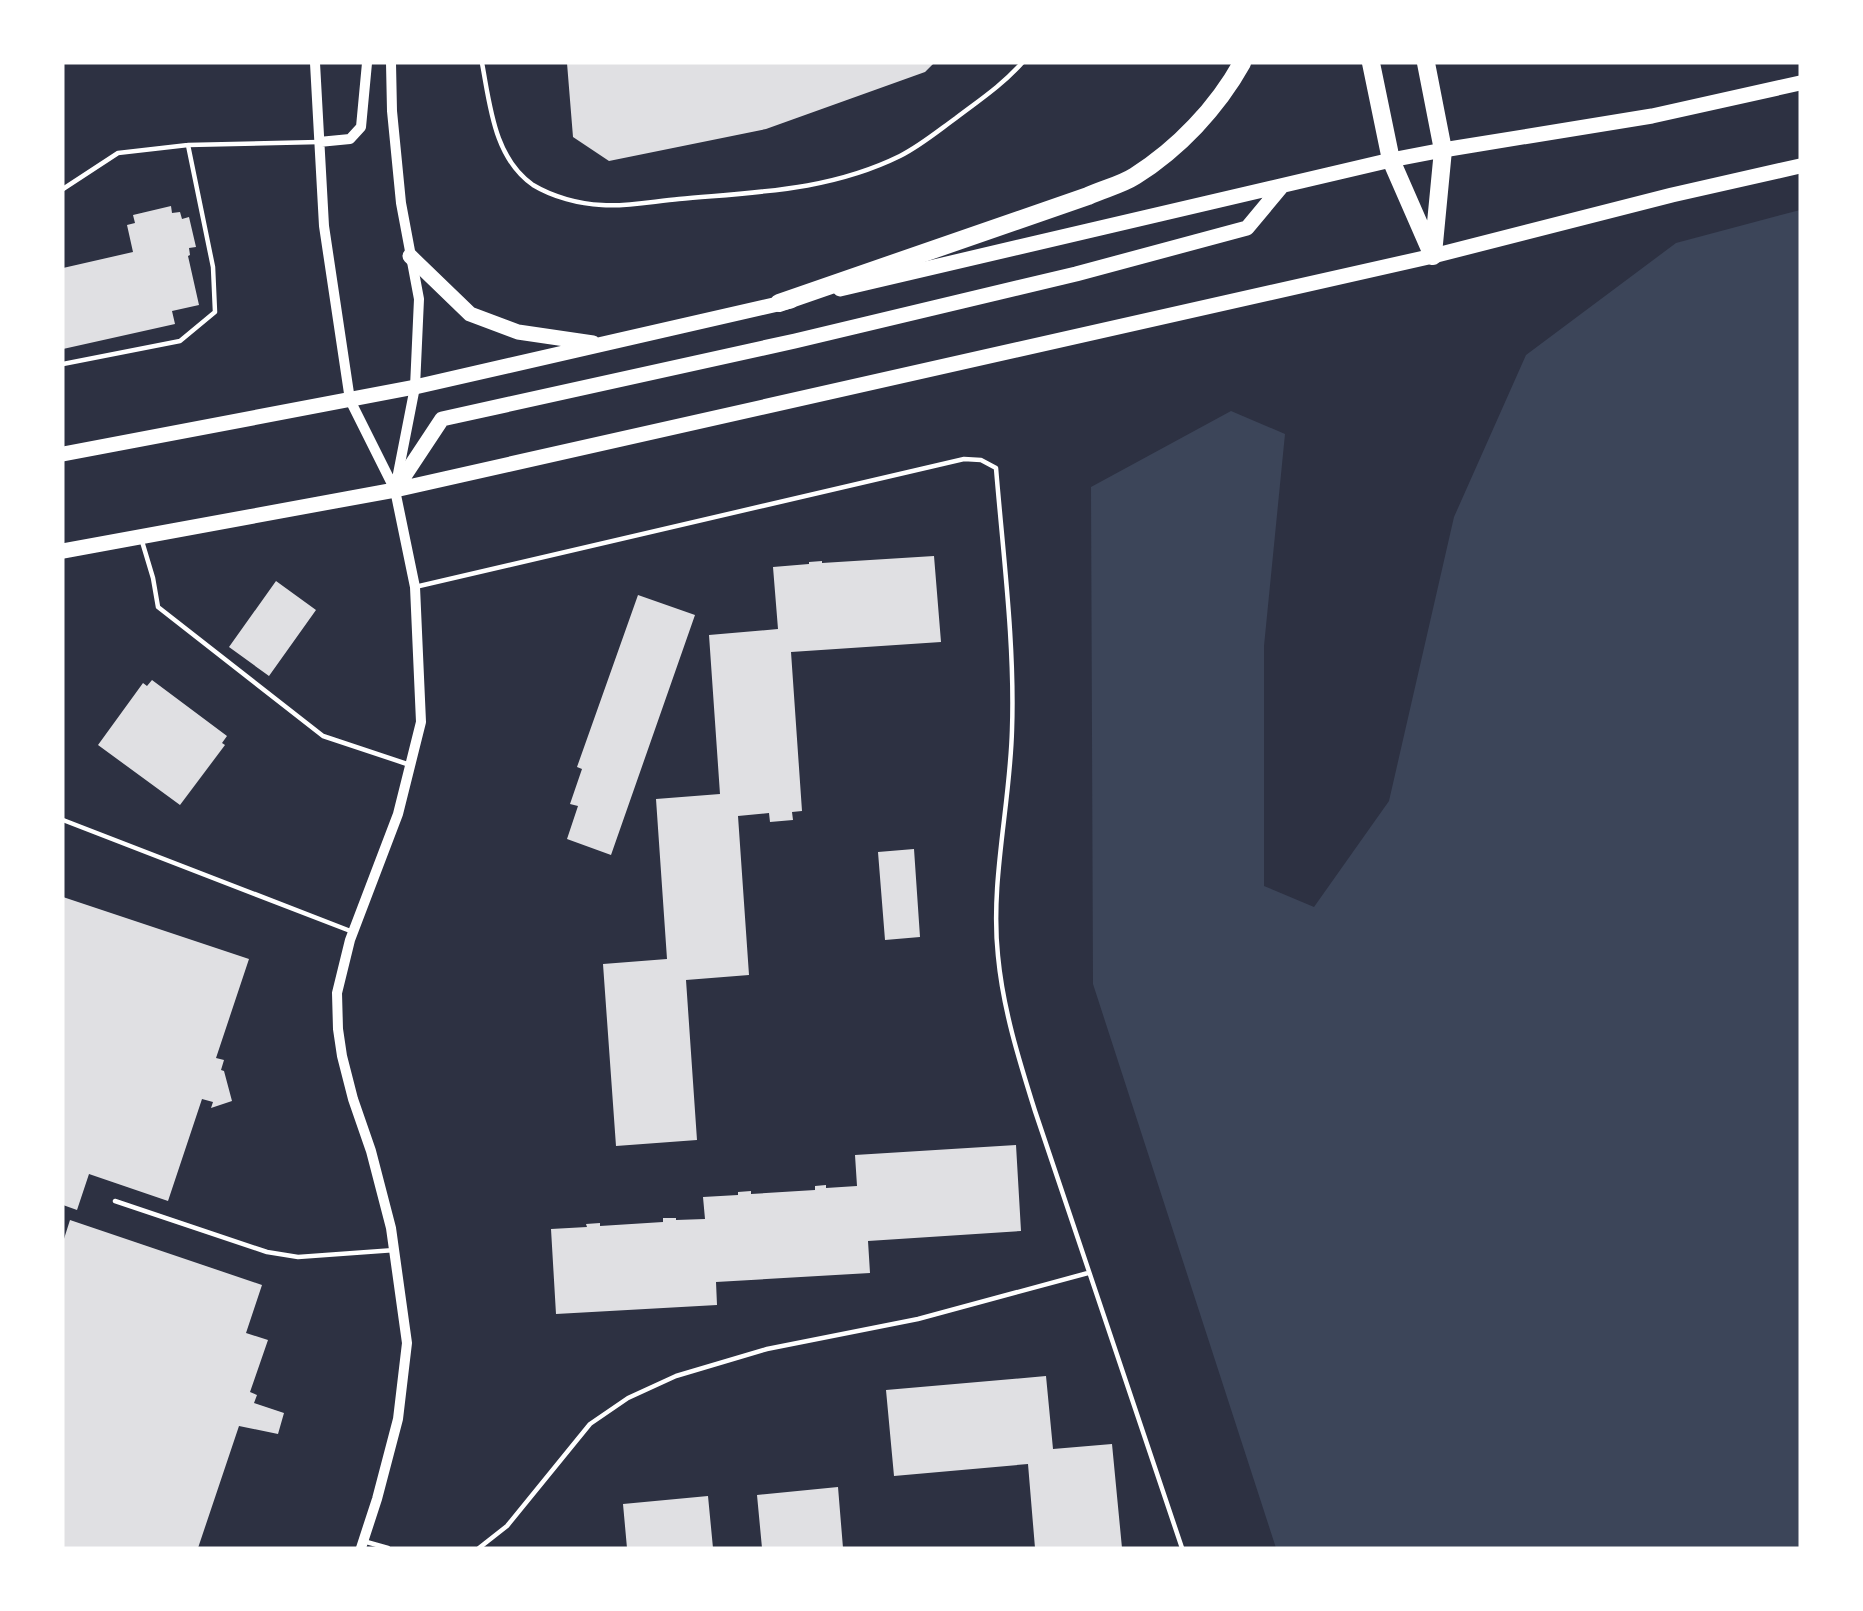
<svg xmlns="http://www.w3.org/2000/svg" width="1863" height="1611" font-family="Signika,sans-serif">
<style>
.green{fill:#3c4559}
.building{fill:#e0e0e3}
.lines{fill:none;stroke-linecap:round;stroke-linejoin:round}
.service{stroke:#fff;stroke-width:4.5}
.tertiary{stroke:#fff;stroke-width:10}
.primary{stroke:#fff;stroke-width:15}
.motorway{stroke:#fff;stroke-width:18}
</style>
<rect width="100%" height="100%" fill="#2d3142"/>
<path class="green" d="M1800 210V1548H1276L1093 984 1091 487 1231 411 1285 434 1264 646V886L1314 907 1389 801 1454 517 1526 355 1676 243Z"/>
<path class="building" d="M567 63H934L925 72 766 129 609 161 573 137Z
M171 206 172 213 180 212 182 219 189 217 196 247 189 248 190 255 188 256 199 305 172 311 175 324 63 349V268L133 252 127 225 135 223 133 215Z
M934 556 941 642 791 652 802 811 792 812 793 820 770 822 769 813 738 816 749 975 686 980 697 1140 616 1146 603 964 667 959 656 799 720 794 709 635 778 629 773 567 809 564V562L822 561V563Z
M276 581 316 610 269 676 229 647Z
M638 595 695 615 611 855 567 839 578 806 570 804 582 769 577 767Z
M152 680 227 736 222 743 225 745 180 805 98 745 143 683 147 686Z
M914 849 920 937 885 940 878 852Z
M63 897 249 959 216 1058 224 1060 221 1070 224 1071 232 1101 211 1108 213 1102 202 1099 168 1201 89 1174 77 1210 63 1205Z
M1016 1145 1021 1231 868 1241 870 1273 716 1282 717 1305 556 1314 551 1229 587 1227 586 1224 600 1223V1226L663 1222V1218H676V1220L705 1219 703 1197 738 1195V1192L751 1191V1194L815 1190V1186L826 1185V1188L857 1186 855 1155Z
M70 1220 262 1285 246 1333 268 1340 250 1392 257 1395 254 1403 284 1413 278 1434 239 1426 198 1548H63V1242Z
M1046 1376 1053 1449 1112 1444 1122 1548H1035L1028 1464 894 1476 886 1390Z
M838 1487 843 1548H762L757 1495Z
M708 1496 713 1548H627L623 1504Z"/>
<g class="lines">
<path class="service" d="M482 63C490 105 494 158 533 185 553 197 579 204 602 205 626 207 655 201 679 199 756 192 829 191 900 156 920 146 938 131 956 118 981 99 1001 86 1022 63
M63 189 118 153 188 145 319 142
M63 364 180 341 215 312 213 267 188 145
M141 538 153 578 158 607 323 736 410 765
M415 587 964 459 981 460 996 468C1003 554 1015 645 1012 730 1010 806 990 881 998 956 1003 1009 1019 1060 1035 1111L1182 1548
M63 820 353 932
M115 1201 267 1252 298 1257 395 1250
M363 1541 388 1548
M479 1548 507 1526 590 1424 628 1398 676 1376 767 1349 918 1319 1088 1273"/>
<path class="tertiary" d="M315 63 324 226 350 400 395 490 415 587 421 722 398 814 350 940 337 993 338 1029 342 1056 353 1099 371 1151 391 1228 407 1343 398 1419 377 1499 361 1548
M391 63 392 111 401 203 419 299 415 387 396 484
M319 142 350 139 361 127 367 63"/>
<path class="primary" d="M410 256 470 314 518 332 593 343
M840 289 1391 160 1443 150 1652 116 1800 83
M63 454 415 387 791 301
M395 490 442 419 795 341 1076 274 1247 228 1282 186
M63 551 395 490 1433 256 1672 195 1800 166"/>
<path class="motorway" d="M1371 63 1391 160 1433 256
M1426 63 1443 150 1433 254
M779 303 1088 196C1103 189 1121 185 1135 176 1178 149 1217 108 1242 63"/>
</g>
<rect width="1863" height="1611" fill="none" stroke="#ffffff" stroke-width="129"/>
</svg>
